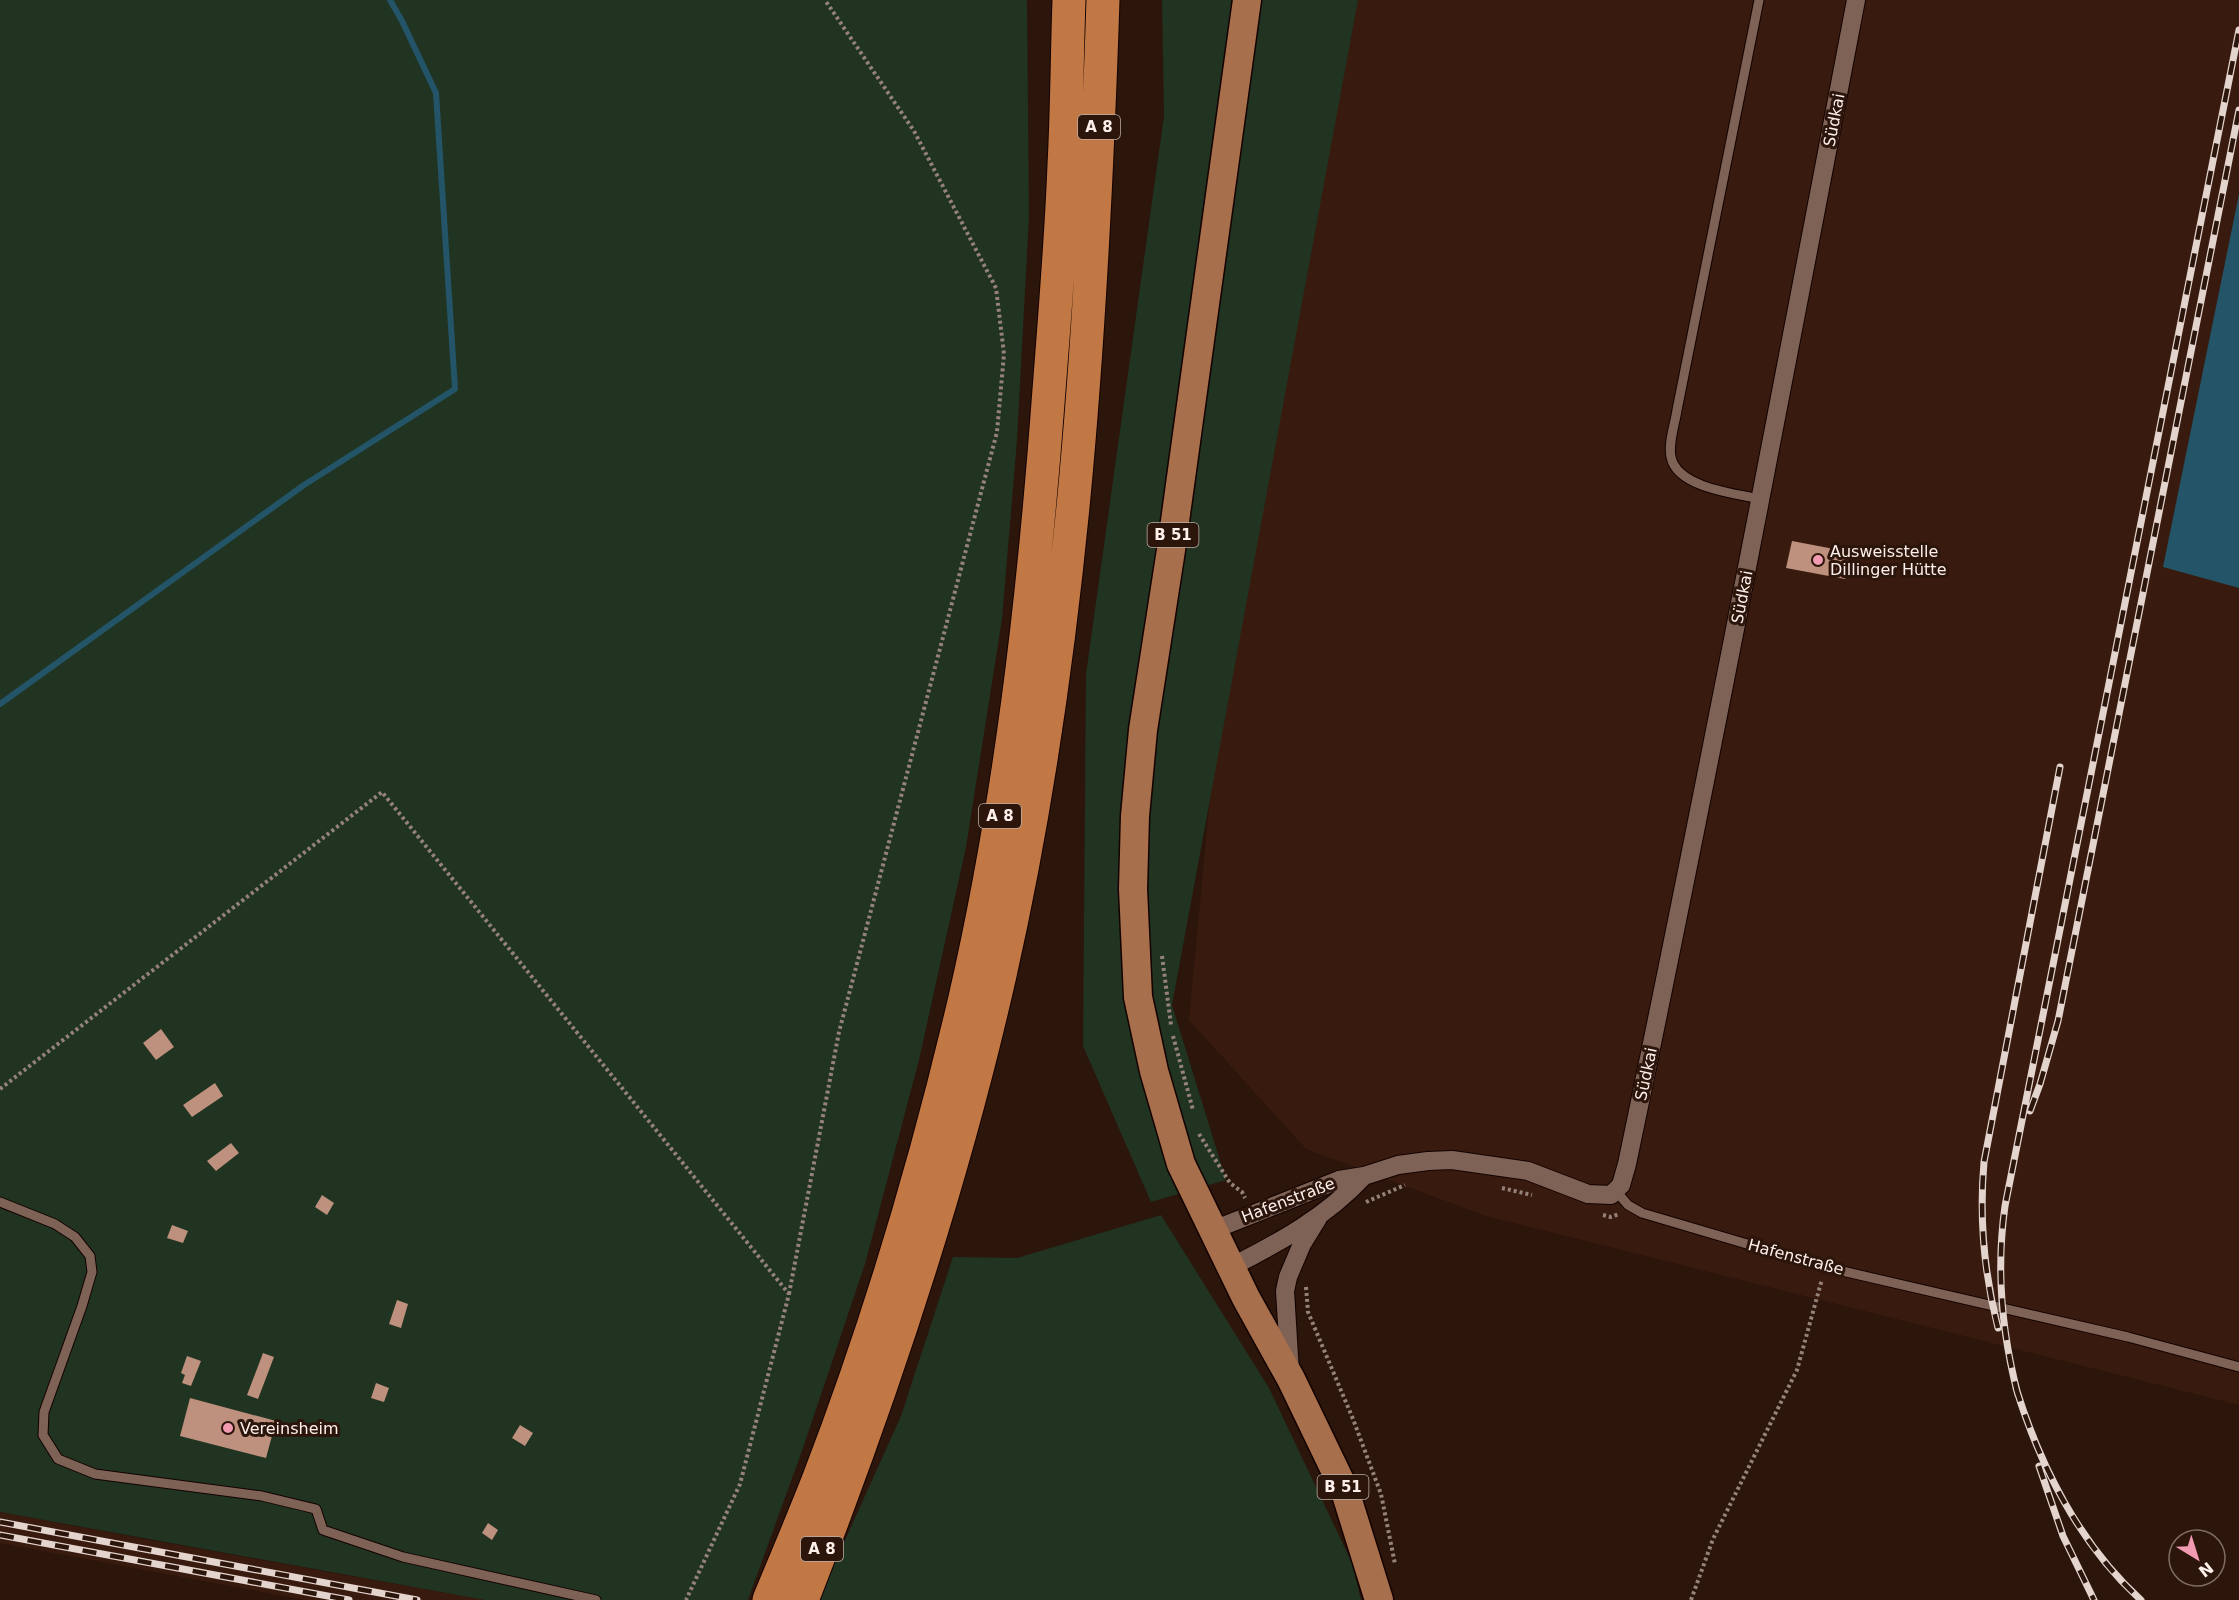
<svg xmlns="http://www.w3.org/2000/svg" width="2239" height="1600" font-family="'DejaVu Sans',sans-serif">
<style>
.built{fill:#381b0e}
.green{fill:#213321}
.water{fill:#235467}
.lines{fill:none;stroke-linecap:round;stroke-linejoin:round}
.stream{stroke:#235467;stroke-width:6}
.building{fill:#be917e}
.lane-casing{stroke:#130200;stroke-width:11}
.street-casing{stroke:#130200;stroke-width:20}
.primary-casing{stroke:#130200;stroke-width:31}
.highway-casing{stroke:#130200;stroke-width:35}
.path{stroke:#95827b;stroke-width:4;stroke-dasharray:3 3;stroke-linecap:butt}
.lane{stroke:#7e6256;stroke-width:9}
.street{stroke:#7e6256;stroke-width:18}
.primary{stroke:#a76f4c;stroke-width:28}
.highway{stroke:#c27845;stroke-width:33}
.rail-casing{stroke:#e3d4ce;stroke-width:7}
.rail{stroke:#2c150b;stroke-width:4.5;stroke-dasharray:14;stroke-linecap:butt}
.poi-dot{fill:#f19ab1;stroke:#2c150b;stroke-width:2}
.labels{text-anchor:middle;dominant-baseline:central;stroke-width:6;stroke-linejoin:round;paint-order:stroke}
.shield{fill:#2c150b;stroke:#beaea7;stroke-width:1.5}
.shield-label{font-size:15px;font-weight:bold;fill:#fdefea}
.street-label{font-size:16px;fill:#fdefea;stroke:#2c150b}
.poi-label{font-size:16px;fill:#fdefea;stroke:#2c150b;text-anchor:start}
</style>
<rect width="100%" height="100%" fill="#2c150b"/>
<path class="built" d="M1348 0H2239V1405L1486 1216 1306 1149 1189 1020 1232 565Z
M0 1512 150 1540 485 1600H305L0 1543Z"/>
<path class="green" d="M0 0H1027L1029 216 1017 440 1002 619 966 847 919 1060 865 1264 803 1448 748 1600H485L0 1512Z
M1162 0H1358L1172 1005 1226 1180 1151 1202 1083 1046 1086 674 1164 116Z
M1161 1215 1269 1388 1352 1563 1361 1600H818L901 1416 953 1257 1017 1258Z"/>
<path class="water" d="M2239 194V588L2163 567Z"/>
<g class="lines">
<path class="stream" d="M0 704 304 485 455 389 436 93 402 21 390 0"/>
</g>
<path class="building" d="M1792 541 1850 552 1845 579 1786 568Z
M161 1029 174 1047 156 1060 143 1043Z
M215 1083 223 1096 192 1117 183 1105Z
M231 1143 239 1153 216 1171 207 1161Z
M322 1195 334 1203 327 1215 315 1207Z
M172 1225 188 1231 183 1243 167 1238Z
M397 1300 408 1304 401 1328 389 1324Z
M263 1353 274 1357 258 1399 247 1395Z
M187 1356 201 1361 191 1386 182 1383 185 1375 181 1373Z
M376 1383 389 1388 384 1402 371 1398Z
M190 1398 276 1421 266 1458 180 1436Z
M520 1425 533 1433 525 1446 512 1438Z
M488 1523 498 1530 492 1540 482 1533Z"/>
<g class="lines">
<g class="lane-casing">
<path id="lane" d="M1759 0 1677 410C1675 424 1668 443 1671 457 1677 488 1737 494 1761 499
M1616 1191 1628 1205 1642 1213 1825 1267 2128 1337 2239 1367
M0 1202 55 1224 75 1237 90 1256 92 1272 82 1306 44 1412 43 1435 58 1459 95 1474 262 1496 316 1509 323 1530 403 1557 596 1600"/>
</g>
<g class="street-casing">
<path id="street" d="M1213 1230 1339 1180 1364 1176 1398 1165 1428 1161 1452 1160 1528 1171 1588 1194 1611 1195 1621 1185 1627 1164C1708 777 1782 388 1856 0
M1231 1267C1280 1242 1326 1217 1364 1176
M1290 1372 1285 1291 1288 1277 1302 1244 1318 1218"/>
</g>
<g class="primary-casing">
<path id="primary" d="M1247 0 1171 550 1143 730 1135 816 1133 889 1138 997 1154 1071 1181 1164 1246 1298 1291 1379 1345 1491 1379 1600"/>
</g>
<g class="highway-casing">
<path id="highway" d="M769 1600C786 1559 803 1519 819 1478 879 1322 927 1160 965 998 1010 802 1033 603 1048 403 1054 324 1061 244 1064 165 1067 110 1067 55 1069 0
M802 1600C878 1406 945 1208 993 1005 1071 676 1092 337 1103 0"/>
</g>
<path class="path" d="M1162 956 1171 1025
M1173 1036 1193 1110
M0 1089 382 792 789 1294 740 1484 686 1600
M1199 1134 1230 1183 1242 1192 1245 1198
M1502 1188 1532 1195
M1366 1202 1405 1185
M1603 1215 1611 1217 1619 1214
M1306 1287 1308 1312 1353 1419 1381 1494 1395 1564
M789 1294 839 1032 997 432 1004 354 996 288 914 131 825 0
M1691 1600 1713 1539 1797 1370 1822 1279"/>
<use href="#lane" class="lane"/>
<use href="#street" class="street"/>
<use href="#primary" class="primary"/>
<use href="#highway" class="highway"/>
<g class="rail-casing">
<path id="rail" d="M2030 1111 2040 1084 2058 1021 2239 110
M1998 1328C1984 1273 1979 1219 1984 1162L2060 767
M2016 1388C2040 1466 2080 1545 2141 1600
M2018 1395C2002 1334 1996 1269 2005 1206L2239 30
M2039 1466 2063 1536 2094 1600
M0 1522 417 1600
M0 1535 349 1600"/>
</g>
<use href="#rail" class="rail"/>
</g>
<g class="poi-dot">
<circle cx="1818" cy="560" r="6"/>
<circle cx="228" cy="1428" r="6"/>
</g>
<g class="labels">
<g class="shield">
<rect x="1078" y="115" width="42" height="24" rx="4.5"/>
<rect x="1147.5" y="523" width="51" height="24" rx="4.5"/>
<rect x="979" y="804" width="42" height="24" rx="4.5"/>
<rect x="1317.5" y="1475" width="51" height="24" rx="4.5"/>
<rect x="801" y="1537" width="42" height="24" rx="4.5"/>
</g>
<g class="shield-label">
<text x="1099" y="127">A 8</text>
<text x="1173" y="535">B 51</text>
<text x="1000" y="816">A 8</text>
<text x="1343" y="1487">B 51</text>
<text x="822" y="1549">A 8</text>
</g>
<g class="street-label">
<text transform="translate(1834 120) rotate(-79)">Südkai</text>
<text transform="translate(1742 597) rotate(-79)">Südkai</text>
<text transform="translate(1646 1074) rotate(-78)">Südkai</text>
<text transform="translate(1288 1200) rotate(-21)">Hafenstraße</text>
<text transform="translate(1796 1257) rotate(15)">Hafenstraße</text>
</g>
<g class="poi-label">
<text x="1830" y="551">Ausweisstelle<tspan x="1830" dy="18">Dillinger Hütte</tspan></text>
<text x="240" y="1428">Vereinsheim</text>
</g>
</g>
<g transform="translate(2197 1558) rotate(142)"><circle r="28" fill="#2c150b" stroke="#806c64" stroke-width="1.5"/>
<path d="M0-4.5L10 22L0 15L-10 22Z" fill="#f19ab1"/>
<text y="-9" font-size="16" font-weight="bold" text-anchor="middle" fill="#fdefea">N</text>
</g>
</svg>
